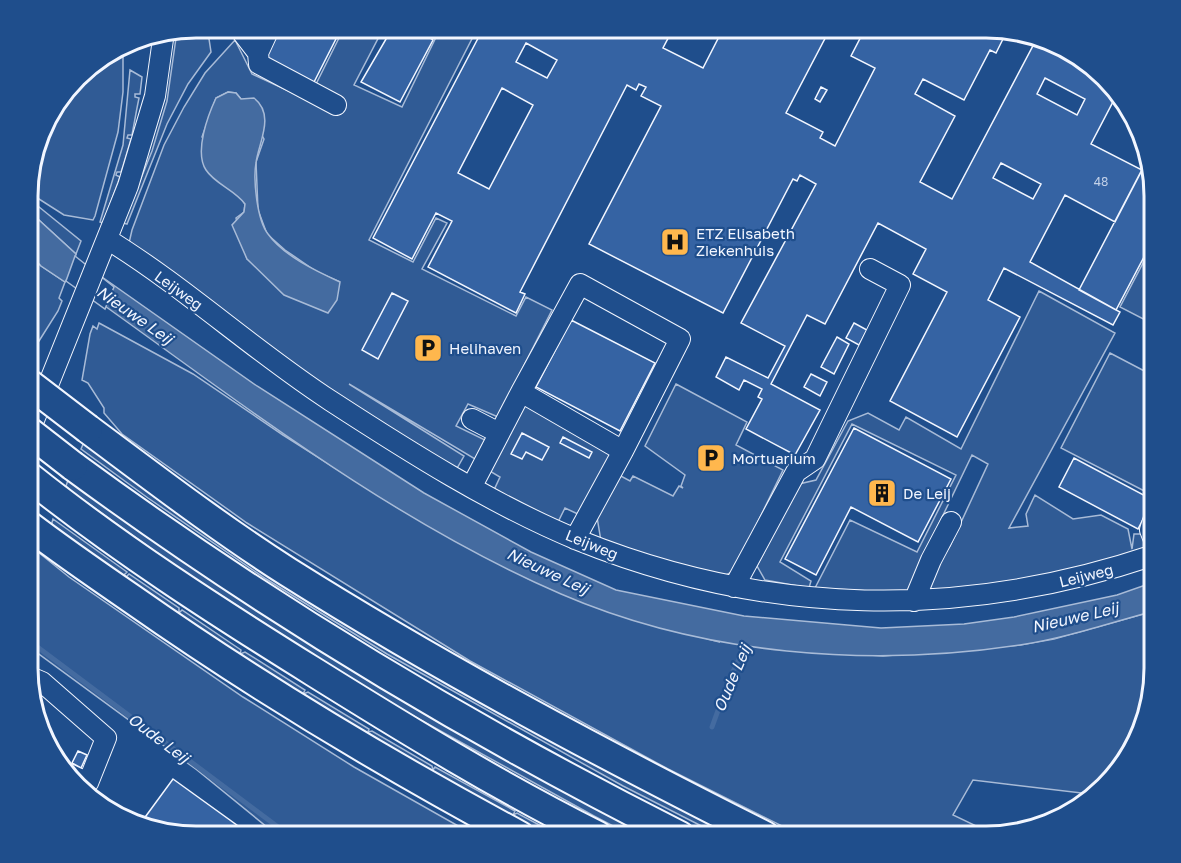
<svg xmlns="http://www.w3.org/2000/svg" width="1181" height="863" font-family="'Golos Text',sans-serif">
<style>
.built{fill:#305b95;stroke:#a8bbd7;stroke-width:1.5;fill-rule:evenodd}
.water{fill:#446ba0;stroke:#a8bbd7;stroke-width:1.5}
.pier{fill:#1f4e8c;stroke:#a8bbd7;stroke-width:1.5}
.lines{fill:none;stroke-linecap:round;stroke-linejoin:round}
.stream{stroke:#446ba0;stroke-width:5}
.building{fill:#3563a3;stroke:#f2f6ff;stroke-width:1.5;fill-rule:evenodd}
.minor-casing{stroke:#f2f6ff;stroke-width:22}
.highway-casing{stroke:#f2f6ff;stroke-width:32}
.minor{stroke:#1f4e8c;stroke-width:20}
.highway{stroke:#1f4e8c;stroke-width:28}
.highway-bridge-casing{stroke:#f2f6ff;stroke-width:32;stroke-linecap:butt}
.highway-bridge{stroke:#1f4e8c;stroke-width:28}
.labels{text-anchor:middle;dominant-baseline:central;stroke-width:4.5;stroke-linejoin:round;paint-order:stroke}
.number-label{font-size:12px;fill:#c3d1e8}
.poi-label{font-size:15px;fill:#f2f6ff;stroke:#1f4e8c;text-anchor:start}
.street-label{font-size:15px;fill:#f2f6ff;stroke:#1f4e8c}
.water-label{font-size:16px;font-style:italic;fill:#f2f6ff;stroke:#1f4e8c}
.rim{fill:none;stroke:#f2f6ff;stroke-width:3}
</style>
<rect width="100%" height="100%" fill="#1f4e8c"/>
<path class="built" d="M362 27H384L354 85 402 107 441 27H478L369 240 413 262 436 218 447 223 422 269 516 316 526 297 552 310 498 417 468 404 456 426 485 440 475 459 349 384 464 456 456 470 293 367 129 243 132 230 164 145 184 107 205 73 235 40 252 74 308 100 343 30 357 36ZM228 92 236 93 241 99 264 139 256 162 258 210 267 234 285 250 317 272 340 282 247 259 236 218 244 212 245 204 202 137 216 98Z
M177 31 201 33 209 39 211 52 188 84 167 124 127 224 123 223 152 151 167 101Z
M123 46V92L118 132 95 216 93 220 64 215 28 192V173L49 111 85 68Z
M130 70 142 77 140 94H135V97L139 98 137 108 132 135H128L127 138 131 139 123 166 121 172H117L116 175 120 177 103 223 100 222 123 145Z
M28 198 81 241 76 254 28 210Z
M1154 242V322L1153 324 1120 307Z
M28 252 41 266 65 282 59 298 62 301 58 311 39 341 28 337Z
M1039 291 1115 333 1009 528 1028 526 1026 514 1035 495 1073 519 1101 515 1128 529 1132 549 1134 534H1142L1148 540 1145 551 1034 583 929 593V587L943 556 950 546 988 464 972 455 920 563 910 593 815 588 850 520 917 552 956 475 852 424 780 562 811 581 809 588 765 580 757 566 799 484 816 480 848 421 868 413 899 430 906 417 961 449Z
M99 323 193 374 283 435 400 509 529 579 630 618 719 642 718 639 787 649 883 656 1020 645 1054 639 1154 611V679L1119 771 1090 794 973 780 953 815 993 834 986 836H802L668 769 470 661 247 523 122 434 104 413V408L88 383 82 380 90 334 93 326 97 329Z
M1110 353 1154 376V496L1061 448Z
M676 384 747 422 736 445 783 470 734 571 722 577 601 541 597 517 619 475 630 481 633 476 673 496 679 486 683 488 681 486 685 475 645 446Z
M522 404 612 451 580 515 565 508 558 522 494 490 500 477 488 470Z
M84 442 737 836H721L623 786 387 654 266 579 148 498 81 449Z
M68 480 72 482 653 836H632L594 816 381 698 181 570 71 491 66 486Z
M53 519 127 572 124 575 126 577 129 574 179 608V613L182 610 241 650 240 654 245 652 305 690 303 694 308 692 369 729 368 732 372 731 432 766 433 770 435 767 515 811 513 815 517 813 560 836H544L515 820 282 685 51 526Z
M28 544 69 577 243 697 354 767 476 836H278L197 770 28 646Z"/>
<path class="water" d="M228 92 236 93 241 99 254 98C276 115 258 144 256 163 253 180 257 220 268 234 284 256 316 271 340 282L337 300 328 313 284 295 247 259 232 225 244 212 245 204C235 190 215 184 206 170 194 152 208 115 216 98Z
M28 210 76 254 75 258 257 386 424 493 531 552 616 590 744 616 881 628 964 624 1014 617 1117 595 1154 582V611C1110 623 1065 638 1020 645 869 668 702 655 561 594 381 516 226 391 67 279L65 282 41 266 28 252Z"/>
<path class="pier" d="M75 256 114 287 105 309 66 281Z"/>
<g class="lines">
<path class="stream" d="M28 640 290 836
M712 727 729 680 748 640"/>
</g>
<path class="building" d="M280 27H342L311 88 262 63Z
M393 27H436L430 38 433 40 400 102 361 82Z
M484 27H674L663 48 703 68 724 27H831L786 113 823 132 820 138 835 146 875 68 851 56 866 27H997L1007 31 996 53 990 50 964 100 923 79 915 94 955 116 920 182 952 199 1035 42 1089 62 1116 96 1091 144 1142 170 1115 222 1065 195 1030 262 1120 312 1113 325 1004 268 988 300 1020 317 957 437 890 401 947 292 913 274 926 249 878 223 825 324 807 315 771 384 820 410 795 455 746 429 762 399 758 397 762 389 744 380 739 390 716 377 726 357 768 378 785 346 741 323 816 184 800 175 797 181 793 179 723 313 589 244 661 106 641 96 646 87 639 84 636 90 627 85 520 292 525 294 516 313 428 267 452 221 436 213 412 259 373 238ZM526 43 557 60 547 78 516 62ZM1045 78 1085 99 1077 115 1037 94ZM502 88 533 105 489 189 458 173ZM1001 163 1041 184 1033 199 993 178Z
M821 87 827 90 820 102 815 99Z
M1147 160 1154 184V238L1116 310 1079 290Z
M392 293 408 301 378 359 362 350Z
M571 320 655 363 620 431 536 387Z
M854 323 867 330 859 345 846 338Z
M837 337 849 344 834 374 821 367Z
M811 374 827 382 820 396 804 387Z
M854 428 951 479 918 542 851 507 816 575 785 559Z
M522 433 549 447 542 460 526 452 522 459 511 454Z
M563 437 592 452 589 458 560 443Z
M1074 458 1153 500 1138 529 1059 487Z
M28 689 40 694 34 707 28 690Z
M78 751 87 755 81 768 72 763Z
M173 779 252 836H184L143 820Z"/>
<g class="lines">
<g class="minor-casing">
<path id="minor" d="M238 27 258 53 259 64 336 105
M258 53 270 27
M107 239C185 287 254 351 331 401 408 451 493 505 578 540 766 616 961 620 1154 555
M521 392 580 284 680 339 623 451
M472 419 499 433
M28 435 128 186 155 96 164 32
M472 486 521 392 623 451 575 539
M1154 518 1150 530 1154 540
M734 587 796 472 815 459 900 285 870 269
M914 601 931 560 951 522
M28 676 42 682 106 738 88 783 69 774"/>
</g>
<g class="highway-casing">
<path id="highway" d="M88 429C154 478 219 528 288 572 442 669 602 754 765 836
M73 466C265 607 468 729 680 836
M28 476C118 548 216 611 314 672 407 730 500 787 598 836
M28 525C62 551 97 575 132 599 256 686 386 764 520 836"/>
</g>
<use href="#minor" class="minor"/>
<use href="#highway" class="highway"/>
<g class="highway-bridge-casing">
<path id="highway-bridge" d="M28 383 88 429
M28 431 73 466"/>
</g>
<use href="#highway-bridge" class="highway-bridge"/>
</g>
<defs>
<g id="hospital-square" transform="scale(1.5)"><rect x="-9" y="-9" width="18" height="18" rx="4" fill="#ffb74d" stroke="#1f4e8c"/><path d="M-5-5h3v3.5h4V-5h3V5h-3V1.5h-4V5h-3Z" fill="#111"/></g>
<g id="parking-square" transform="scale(1.5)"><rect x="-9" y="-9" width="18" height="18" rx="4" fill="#ffb74d" stroke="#1f4e8c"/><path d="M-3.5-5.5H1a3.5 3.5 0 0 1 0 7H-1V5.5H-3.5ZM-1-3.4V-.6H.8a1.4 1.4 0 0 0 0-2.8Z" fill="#111"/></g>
<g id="building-square" transform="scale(1.5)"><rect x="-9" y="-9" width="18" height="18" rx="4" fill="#ffb74d" stroke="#1f4e8c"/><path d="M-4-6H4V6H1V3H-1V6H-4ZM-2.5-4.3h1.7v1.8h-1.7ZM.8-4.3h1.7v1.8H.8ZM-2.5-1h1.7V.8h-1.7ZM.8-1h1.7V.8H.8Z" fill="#111"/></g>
</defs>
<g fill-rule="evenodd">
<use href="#hospital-square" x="675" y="242"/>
<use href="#parking-square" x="428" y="348"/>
<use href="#parking-square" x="711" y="458"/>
<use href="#building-square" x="882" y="493"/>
</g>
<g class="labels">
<g class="number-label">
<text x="1101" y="181">48</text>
</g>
<g class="poi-label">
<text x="696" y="233">ETZ Elisabeth<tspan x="696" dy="17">Ziekenhuis</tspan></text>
<text x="449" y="348">Helihaven</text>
<text x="732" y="458">Mortuarium</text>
<text x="903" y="493">De Leij</text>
</g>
<g class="street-label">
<text transform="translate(179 290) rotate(36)">Leijweg</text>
<text transform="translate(592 544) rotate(22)">Leijweg</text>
<text transform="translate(1086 575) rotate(-14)">Leijweg</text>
</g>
<g class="water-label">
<text transform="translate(135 315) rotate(35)">Nieuwe Leij</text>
<text transform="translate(548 571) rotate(25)">Nieuwe Leij</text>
<text transform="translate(1075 617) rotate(-13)">Nieuwe Leij</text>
<text transform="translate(732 678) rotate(-67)">Oude Leij</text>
<text transform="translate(159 738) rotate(37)">Oude Leij</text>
</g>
</g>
<path d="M0 0H1181V863H0ZM196 38H986A158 158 0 0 1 1144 196V668A158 158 0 0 1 986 826H196A158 158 0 0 1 38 668V196A158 158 0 0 1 196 38Z" fill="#1f4e8c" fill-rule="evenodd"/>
<path class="rim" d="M196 38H986A158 158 0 0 1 1144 196V668A158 158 0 0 1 986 826H196A158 158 0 0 1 38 668V196A158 158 0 0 1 196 38Z"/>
</svg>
